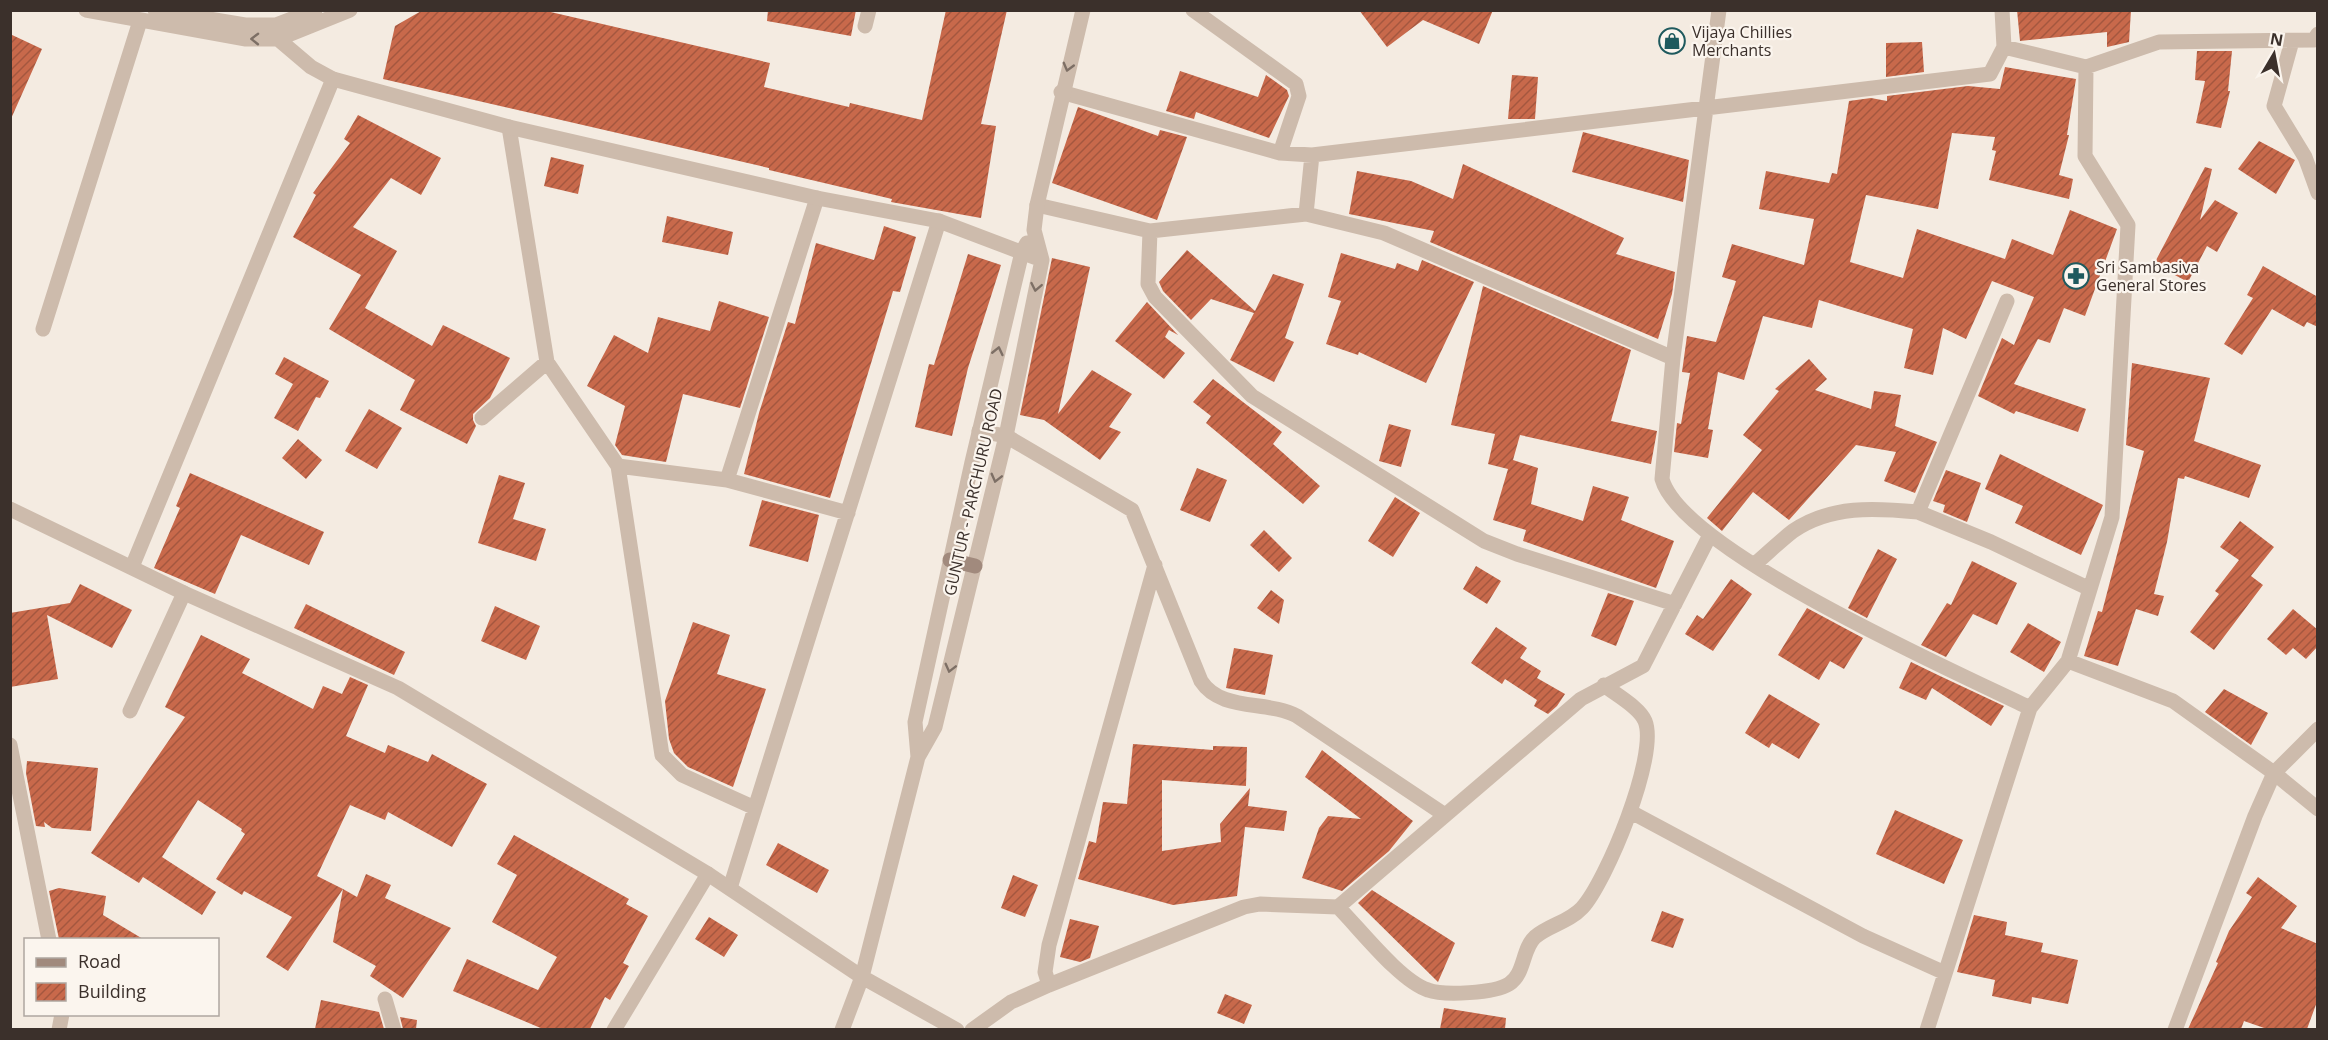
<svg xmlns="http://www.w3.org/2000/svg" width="2328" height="1040" font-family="'Open Sans',sans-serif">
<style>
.building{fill:url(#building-hatch)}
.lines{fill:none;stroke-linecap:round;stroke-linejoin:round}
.minor{stroke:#cdbbac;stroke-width:15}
.tertiary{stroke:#cdbbac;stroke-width:15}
.secondary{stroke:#a18a7d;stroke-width:15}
.oneway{stroke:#7d6f65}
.labels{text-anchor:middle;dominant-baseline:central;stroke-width:4.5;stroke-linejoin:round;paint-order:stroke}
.poi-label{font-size:16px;fill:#3b302b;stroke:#fbf5ee;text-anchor:start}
.street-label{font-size:16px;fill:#3b302b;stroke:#fbf5ee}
</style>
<defs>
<pattern id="building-hatch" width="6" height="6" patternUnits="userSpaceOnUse" patternTransform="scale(1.5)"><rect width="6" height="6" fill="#c8694b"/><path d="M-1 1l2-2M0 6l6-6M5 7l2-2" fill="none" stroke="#a4573f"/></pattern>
</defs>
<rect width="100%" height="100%" fill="#f4ebe1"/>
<path class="building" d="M423 10H542L770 63 764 87 849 107 850 103 922 120 946 10H1007L981 124 996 126 981 218 891 202 892 199 769 170V168L383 79 395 26Z
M768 10H856L851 36 767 21Z
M1359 10H1493L1479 44 1423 20 1387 47Z
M2017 10H2131L2129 42 2107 47V32L2020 41Z
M10 34 42 49 10 121Z
M1922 42 1924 72 1886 77V43Z
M2197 51H2232L2228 91H2230L2221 128 2196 123 2205 81 2195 80Z
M2005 67 2076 79 2067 135H2069L2059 175 2073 179 2069 199 1989 180 1996 151 1992 150 1995 137 1952 133 1938 209 1866 195 1850 262 1903 278 1917 229 2005 259 2012 239 2053 255 2070 210 2117 229 2085 316 2064 308 2050 343 2038 339 2014 384 2086 409 2078 432 2016 411 2014 414 1978 396 2002 338 2014 345 2034 297 1992 281 1966 339 1943 328 1933 375 1904 368 1913 329 1819 300 1812 328 1763 316 1744 380 1718 372 1708 429 1713 430 1708 458 1674 452 1677 423 1681 424 1690 373 1682 372 1687 336 1716 342 1736 281 1722 277 1732 244 1804 265 1814 219 1759 209 1766 171 1829 183 1832 173 1837 174 1849 101 1871 98 1887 101V96L1968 86 2000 89Z
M1180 71 1258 97 1266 75 1287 90 1289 96 1269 138 1196 112 1194 119 1166 111Z
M1512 75 1538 77 1535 119H1508Z
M1078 107 1158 136 1160 130 1187 137 1157 220 1052 183Z
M358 115 441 158 421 195 391 178 353 227 397 251 365 308 432 346 443 325 510 358 490 398 473 414V420L476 426 467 444 400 410 415 380 329 329 361 275 293 237 316 195 313 193 350 143 344 139Z
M1583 132 1689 160 1683 202 1572 172Z
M2259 141 2295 160 2276 194 2238 169Z
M551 157 584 165 578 194 544 186Z
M1463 164 1624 238 1616 254 1675 272 1672 294 1658 339 1430 242 1434 231 1349 214 1357 171 1411 181 1453 199Z
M2205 167 2212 169 2200 220 2215 200 2238 213 2217 252 2207 246 2188 282 2154 264Z
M667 216 733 232 728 255 662 242Z
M884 226 916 237 900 292 893 291 830 498 744 474 759 413 788 322 795 324 816 243 874 260Z
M1187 250 1255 311 1273 274 1304 284 1285 338 1294 342 1274 382 1230 360 1254 313 1211 299 1191 320 1163 291 1159 282Z
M1341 253 1395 269 1397 263 1418 271 1422 260 1474 282 1426 383 1359 352 1358 355 1326 344 1341 301 1328 297Z
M968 254 1001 265 968 368 952 436 915 427 929 364 934 365Z
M1052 258 1090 267 1058 414 1092 370 1132 394 1109 427 1121 432 1100 460 1044 420 1020 415Z
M2263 266 2318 297V327L2307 322 2304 327 2272 309 2242 355 2224 344 2253 298 2247 295Z
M1483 286 1631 350 1611 421 1657 431 1651 464 1520 435 1513 460 1538 468 1531 504 1583 521 1593 486 1629 497 1621 520 1674 541 1656 588 1523 541 1526 530 1493 520 1508 469 1488 464 1495 434 1451 425Z
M719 301 769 317 740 408 683 394 666 462 622 455 615 445 625 406 587 386 614 335 648 353 658 317 710 331Z
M1147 302 1178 335 1169 330 1165 337 1185 353 1164 379 1115 341Z
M284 357 329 381 320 398 316 397 298 431 274 418 293 384 275 374Z
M1809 359 1827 379 1815 390 1871 409 1874 391 1901 395 1895 426 1937 442 1915 493 1884 481 1896 452 1856 445 1789 520 1753 492 1722 531 1707 518 1762 450 1743 435 1779 391 1775 389Z
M2132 363 2210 378 2194 441 2261 465 2249 498 2185 476 2184 479 2178 478 2167 542 2154 594 2164 596 2158 616 2136 609 2118 666 2084 656 2098 611 2102 612 2144 451 2126 445Z
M1213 379 1282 432 1273 444 1320 486 1303 504 1206 423 1211 416 1193 402Z
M369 409 402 428 377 469 345 451Z
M1389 424 1411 430 1401 467 1379 461Z
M298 439 322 460 306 479 282 458Z
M2000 454 2103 505 2081 555 2015 523 2023 506 1985 489Z
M1197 468 1227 480 1210 522 1180 510Z
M1946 470 1981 483 1967 522 1943 512 1945 505 1933 501Z
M190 473 324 532 309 565 241 535 215 594 154 568 180 508 176 506Z
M499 475 525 483 513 519 546 529 536 561 478 543Z
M1395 497 1420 513 1393 557 1368 541Z
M762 500 819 515 808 562 749 546Z
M2240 521 2274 547 2251 576 2263 585 2214 650 2190 632 2219 594 2215 591 2239 560 2220 547Z
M1264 530 1292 558 1279 572 1250 545Z
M1878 549 1897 559 1867 618 1848 608Z
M1972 561 2017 583 1997 625 1973 614 1946 657 1921 645 1947 603 1951 605Z
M1476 566 1501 581 1487 604 1463 589Z
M1731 579 1752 594 1713 651 1685 634 1697 615 1703 619Z
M80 584 132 610 112 648 47 615 58 679 10 687V613L70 603Z
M1271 590 1284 600 1279 624 1257 608Z
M1608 593 1634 601 1616 646 1591 636Z
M306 604 405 652 394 675 294 628Z
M495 606 540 626 526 660 481 641Z
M1807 608 1863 638 1844 669 1830 661 1819 680 1778 655Z
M2293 609 2318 630V646L2306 659 2293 648 2286 655 2267 639Z
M693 622 730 635 717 674 766 689 733 787 688 767 674 753 669 739 665 701Z
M2028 623 2061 642 2044 672 2010 652Z
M1496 627 1527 648 1520 658 1541 671 1537 678 1565 694 1557 706 1548 714 1534 706 1537 700 1505 679 1502 684 1471 663Z
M201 635 250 659 242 673 313 709 323 686 342 694 350 677 368 685 346 736 385 753 388 745 428 762 432 754 487 784 452 847 388 812 385 820 350 805 317 876 343 889 288 971 266 957 292 917 244 891 242 895 216 879 245 834 241 831 242 829 198 800 162 857 216 892 202 915 143 877 139 883 91 853 185 717 165 707Z
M1234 648 1273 655 1265 695 1226 688Z
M1911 662 1940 676 2004 706 1991 726 1932 688 1926 700 1899 688Z
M2224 689 2268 713 2251 745 2205 712Z
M1769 694 1820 724 1799 759 1772 743 1769 748 1745 733Z
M1133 744 1213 750V746L1247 747 1246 786 1162 780V851L1221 842 1220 824 1250 788 1248 806 1287 811 1284 831 1245 827 1237 896 1173 905 1078 879 1089 841 1096 843 1103 802 1127 804Z
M1322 750 1413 821 1389 851 1342 891 1302 878 1319 828 1328 816 1361 819 1305 777Z
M27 761 98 768 91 831 52 828 44 822 45 827 36 826 26 773Z
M1895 810 1963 840 1944 884 1876 854Z
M514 835 629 899 626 904 648 916 623 963 629 966 610 1000 605 997 590 1029H543L453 991 467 959 538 990 557 957 492 922 517 875 497 864Z
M778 843 829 870 817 893 766 865Z
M366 874 391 885 385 898 451 928 403 998 370 976 376 966 333 942 343 889 357 897Z
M1013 875 1038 885 1025 917 1001 908Z
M2258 877 2297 906 2281 928 2318 944V999L2307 1029H2267L2244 1021 2241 1029H2188L2218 963 2216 962 2229 931 2252 897 2246 893Z
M59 888 106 896 103 915 143 939H59L49 891Z
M1372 890 1455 943 1438 982 1358 903Z
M1662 911 1684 919 1673 948 1651 941Z
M1974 915 2007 922 2005 935 2043 943 2041 952 2078 960 2068 1004 2032 997 2031 1004 1992 996 1995 980 1957 972Z
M709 917 738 935 724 957 695 939Z
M1070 919 1099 926 1090 958 1080 962 1060 957Z
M1225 994 1252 1005 1244 1024 1217 1013Z
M321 1000 379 1012 384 1029H315Z
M1444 1008 1506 1018 1505 1029H1440Z
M400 1017 417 1020 416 1029H403Z"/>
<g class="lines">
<path class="minor" d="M1193 10 1296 84 1299 96 1280 153
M1719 10 1673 358 1662 479C1682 551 1956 672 2030 708
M865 26 869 10
M2292 41 2274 106 2305 157 2318 193
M2004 47 2086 67 2159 42 2314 40 2318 34
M1061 92 1280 153 1312 155 1990 74 2004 47 2002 10
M509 127 547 362 618 466 662 755 682 775 755 808
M1312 155 1306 214 1384 233 1673 358
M1037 205 1150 231 1306 214
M1150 231 1148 284 1155 297 1252 396 1484 541 1517 554 1675 604
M43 329 140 21
M482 418 547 362
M979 431 1006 436 1132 510 1201 681C1221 712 1267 700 1297 716L1445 815
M618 466 727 480 817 198
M727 480 848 513
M1918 512 1991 542 2090 589
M1755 564C1768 553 1780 541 1793 531 1831 505 1875 508 1918 512L2007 301
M1155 565 1049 945 1045 972 1049 985 1244 907 1260 904 1338 907 1581 699 1643 666 1710 535
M132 567 333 79
M2068 661 2173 701 2274 773 2318 809
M130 711 184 593
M10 745 49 940
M1631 812 1863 936 1945 973
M730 888 939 221
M1338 907C1360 929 1400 981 1428 990 1444 996 1495 993 1509 984 1525 974 1522 949 1535 937 1549 925 1569 922 1582 908 1606 882 1659 755 1645 721 1639 707 1616 695 1604 685
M385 999 394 1030
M59 1030 62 1014
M614 1030 708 874
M972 1030 1011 1002 1049 985
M1927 1030 2030 708 2068 661 2112 517 2128 225 2085 156 2086 67"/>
<path class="tertiary" d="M86 10 246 39H278L350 10
M155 10 245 25H276L315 10
M278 39 311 67 333 79 509 127 817 198 939 221 1042 260
M10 509 184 593 398 688 708 874 862 977 957 1030
M918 757 915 722 972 462 1022 252 1027 243
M842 1030 862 977 918 757 935 727 1006 436 1042 260 1034 230 1037 205 1083 10
M2175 1030 2255 816 2274 773 2318 729"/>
<path class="secondary" d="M950 560 975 566"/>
</g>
<defs><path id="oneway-chevron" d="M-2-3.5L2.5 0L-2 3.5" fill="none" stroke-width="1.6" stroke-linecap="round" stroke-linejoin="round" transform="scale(1.5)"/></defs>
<g class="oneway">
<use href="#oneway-chevron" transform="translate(255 39) rotate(-179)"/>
<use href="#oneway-chevron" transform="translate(1068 67) rotate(105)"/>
<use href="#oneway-chevron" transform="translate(1036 287) rotate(101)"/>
<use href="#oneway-chevron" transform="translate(998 351) rotate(-77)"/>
<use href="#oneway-chevron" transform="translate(996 478) rotate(104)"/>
<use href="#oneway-chevron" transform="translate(950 668) rotate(104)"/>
</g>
<defs>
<g id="shop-ring" transform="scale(1.35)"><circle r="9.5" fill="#fbf5ee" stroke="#1f5a5e" stroke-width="1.5"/><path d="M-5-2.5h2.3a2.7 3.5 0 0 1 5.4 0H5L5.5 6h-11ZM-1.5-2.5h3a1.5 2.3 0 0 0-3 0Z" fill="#1f5a5e"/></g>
<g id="pharmacy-ring" transform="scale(1.35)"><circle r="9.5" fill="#fbf5ee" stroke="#1f5a5e" stroke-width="1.5"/><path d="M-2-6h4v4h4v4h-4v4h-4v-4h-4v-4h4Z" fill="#1f5a5e"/></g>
</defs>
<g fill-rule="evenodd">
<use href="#shop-ring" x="1672" y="41"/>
<use href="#pharmacy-ring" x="2076" y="276"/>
</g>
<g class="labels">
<g class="poi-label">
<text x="1692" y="32">Vijaya Chillies<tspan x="1692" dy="18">Merchants</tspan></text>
<text x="2096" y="267">Sri Sambasiva<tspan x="2096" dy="18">General Stores</tspan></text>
</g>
<g class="street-label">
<text transform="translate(973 492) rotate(-77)">GUNTUR - PARCHURU ROAD</text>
</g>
</g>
<rect width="2328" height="1040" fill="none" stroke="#3b302b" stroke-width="24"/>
<rect x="24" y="938" width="195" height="78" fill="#fbf5ee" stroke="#aea6a0" stroke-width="1.5"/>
<rect x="36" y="958" width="30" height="9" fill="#a18a7d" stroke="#aea6a0" stroke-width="1.5"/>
<text x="78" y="968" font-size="18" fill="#3b302b">Road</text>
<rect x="36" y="983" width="30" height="18" fill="url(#building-hatch)" stroke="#aea6a0" stroke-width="1.5"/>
<text x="78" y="998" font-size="18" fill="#3b302b">Building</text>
<g transform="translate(2274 54) rotate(10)" stroke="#fbf5ee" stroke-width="4.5" paint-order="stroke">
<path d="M0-4.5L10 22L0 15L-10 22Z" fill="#3b302b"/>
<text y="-9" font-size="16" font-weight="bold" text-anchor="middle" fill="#3b302b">N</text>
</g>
</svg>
